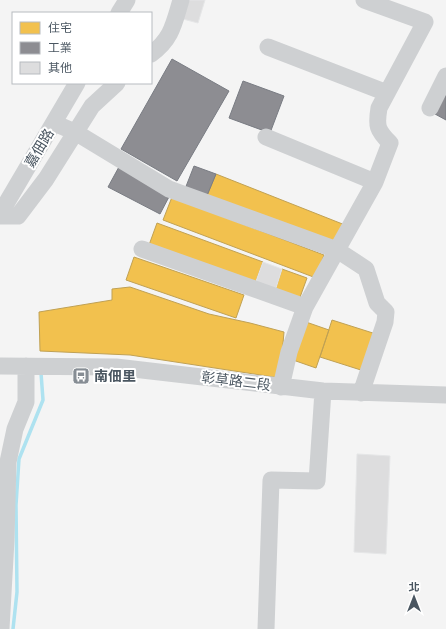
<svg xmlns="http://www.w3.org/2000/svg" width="446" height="629" font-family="'Space Grotesk','Noto Sans TC',sans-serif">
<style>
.homes{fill:#f2c14e;stroke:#c0a154}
.industry{fill:#8d8d92;stroke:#797c83}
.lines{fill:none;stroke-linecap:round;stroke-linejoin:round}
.stream{stroke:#aee2f0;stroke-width:3.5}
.building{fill:#ddddde;stroke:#e5e6e7}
.minor{stroke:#ced0d2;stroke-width:17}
.labels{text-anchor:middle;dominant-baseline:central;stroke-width:4;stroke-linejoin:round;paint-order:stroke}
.street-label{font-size:14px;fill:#4a5661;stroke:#fff}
.poi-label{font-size:14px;font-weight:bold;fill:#4a5661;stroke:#fff;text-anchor:start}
</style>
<rect width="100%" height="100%" fill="#f4f4f4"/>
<path class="homes" d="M216 174 345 225 336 248 206 198Z
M172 197 324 255 316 278 163 220Z
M157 223 263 262 255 284 149 245Z
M134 257 244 295 236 318 126 280Z
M282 269 307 278 299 300 275 291Z
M130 287 209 314 250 323 284 332 280 378 130 355 40 351 39 312 112 300V289Z
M332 320 376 334 364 371 320 357Z
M306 322 329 330 316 368 293 360Z"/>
<path class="industry" d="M172 59 229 91 177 181 121 149Z
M243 81 284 96 270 133 229 118Z
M446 94V120L435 114Z
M120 165 171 193 160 214 108 187Z
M194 166 216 174 206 198 185 189Z"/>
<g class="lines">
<path class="stream" d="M13 629 17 592 16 505 19 459 43 400 41 373"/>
</g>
<path class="building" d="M189 0H205L198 23 183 19Z
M263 262 282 269 275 291 255 284Z
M357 454 390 456 386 554 354 552Z"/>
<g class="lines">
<path class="minor" d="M119 13 127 0
M268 47 387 93
M151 54C172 39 174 23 181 0
M430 108 446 76
M54 123 75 132 169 189 337 250 366 269 377 303 386 312 385 322 361 393
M266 137 375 182
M0 214 77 83
M0 216H18L46 179 92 106 117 83
M142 249 305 307
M0 366 116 367 323 391 446 395
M281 387 289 352 305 307 375 182 390 143C377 130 376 126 379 108L425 22 364 0
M1 629 6 540 8 462 15 429 26 402V366
M266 629 271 480 317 481 323 391"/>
</g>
<defs>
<g id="bus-square" transform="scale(0.9)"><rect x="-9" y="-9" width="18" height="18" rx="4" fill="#868d94" stroke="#fff"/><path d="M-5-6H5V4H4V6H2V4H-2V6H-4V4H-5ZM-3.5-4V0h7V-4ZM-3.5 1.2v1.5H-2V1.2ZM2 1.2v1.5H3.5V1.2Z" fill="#fff"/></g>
</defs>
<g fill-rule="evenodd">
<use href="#bus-square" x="81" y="376"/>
</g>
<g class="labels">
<g class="street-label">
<text transform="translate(39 148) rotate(-59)">嘉佃路</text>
<text transform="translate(236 381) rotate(7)">彰草路二段</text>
</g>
<g class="poi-label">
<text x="94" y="376">南佃里</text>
</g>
</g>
<rect x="12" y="12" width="140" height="72" fill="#ffffff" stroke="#b7bbc0"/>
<rect x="20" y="22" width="20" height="12" fill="#f2c14e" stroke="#b7bbc0"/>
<text x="48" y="32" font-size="12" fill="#4a5661">住宅</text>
<rect x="20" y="42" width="20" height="12" fill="#8d8d92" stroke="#b7bbc0"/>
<text x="48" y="52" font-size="12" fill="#4a5661">工業</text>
<rect x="20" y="62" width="20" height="12" fill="#ddddde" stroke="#b7bbc0"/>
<text x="48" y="72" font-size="12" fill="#4a5661">其他</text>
<g transform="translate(414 597)" stroke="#ffffff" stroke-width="3" paint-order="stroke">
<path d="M0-3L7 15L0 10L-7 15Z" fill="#4a5661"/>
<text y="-6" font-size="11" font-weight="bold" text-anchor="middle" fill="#4a5661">北</text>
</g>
</svg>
